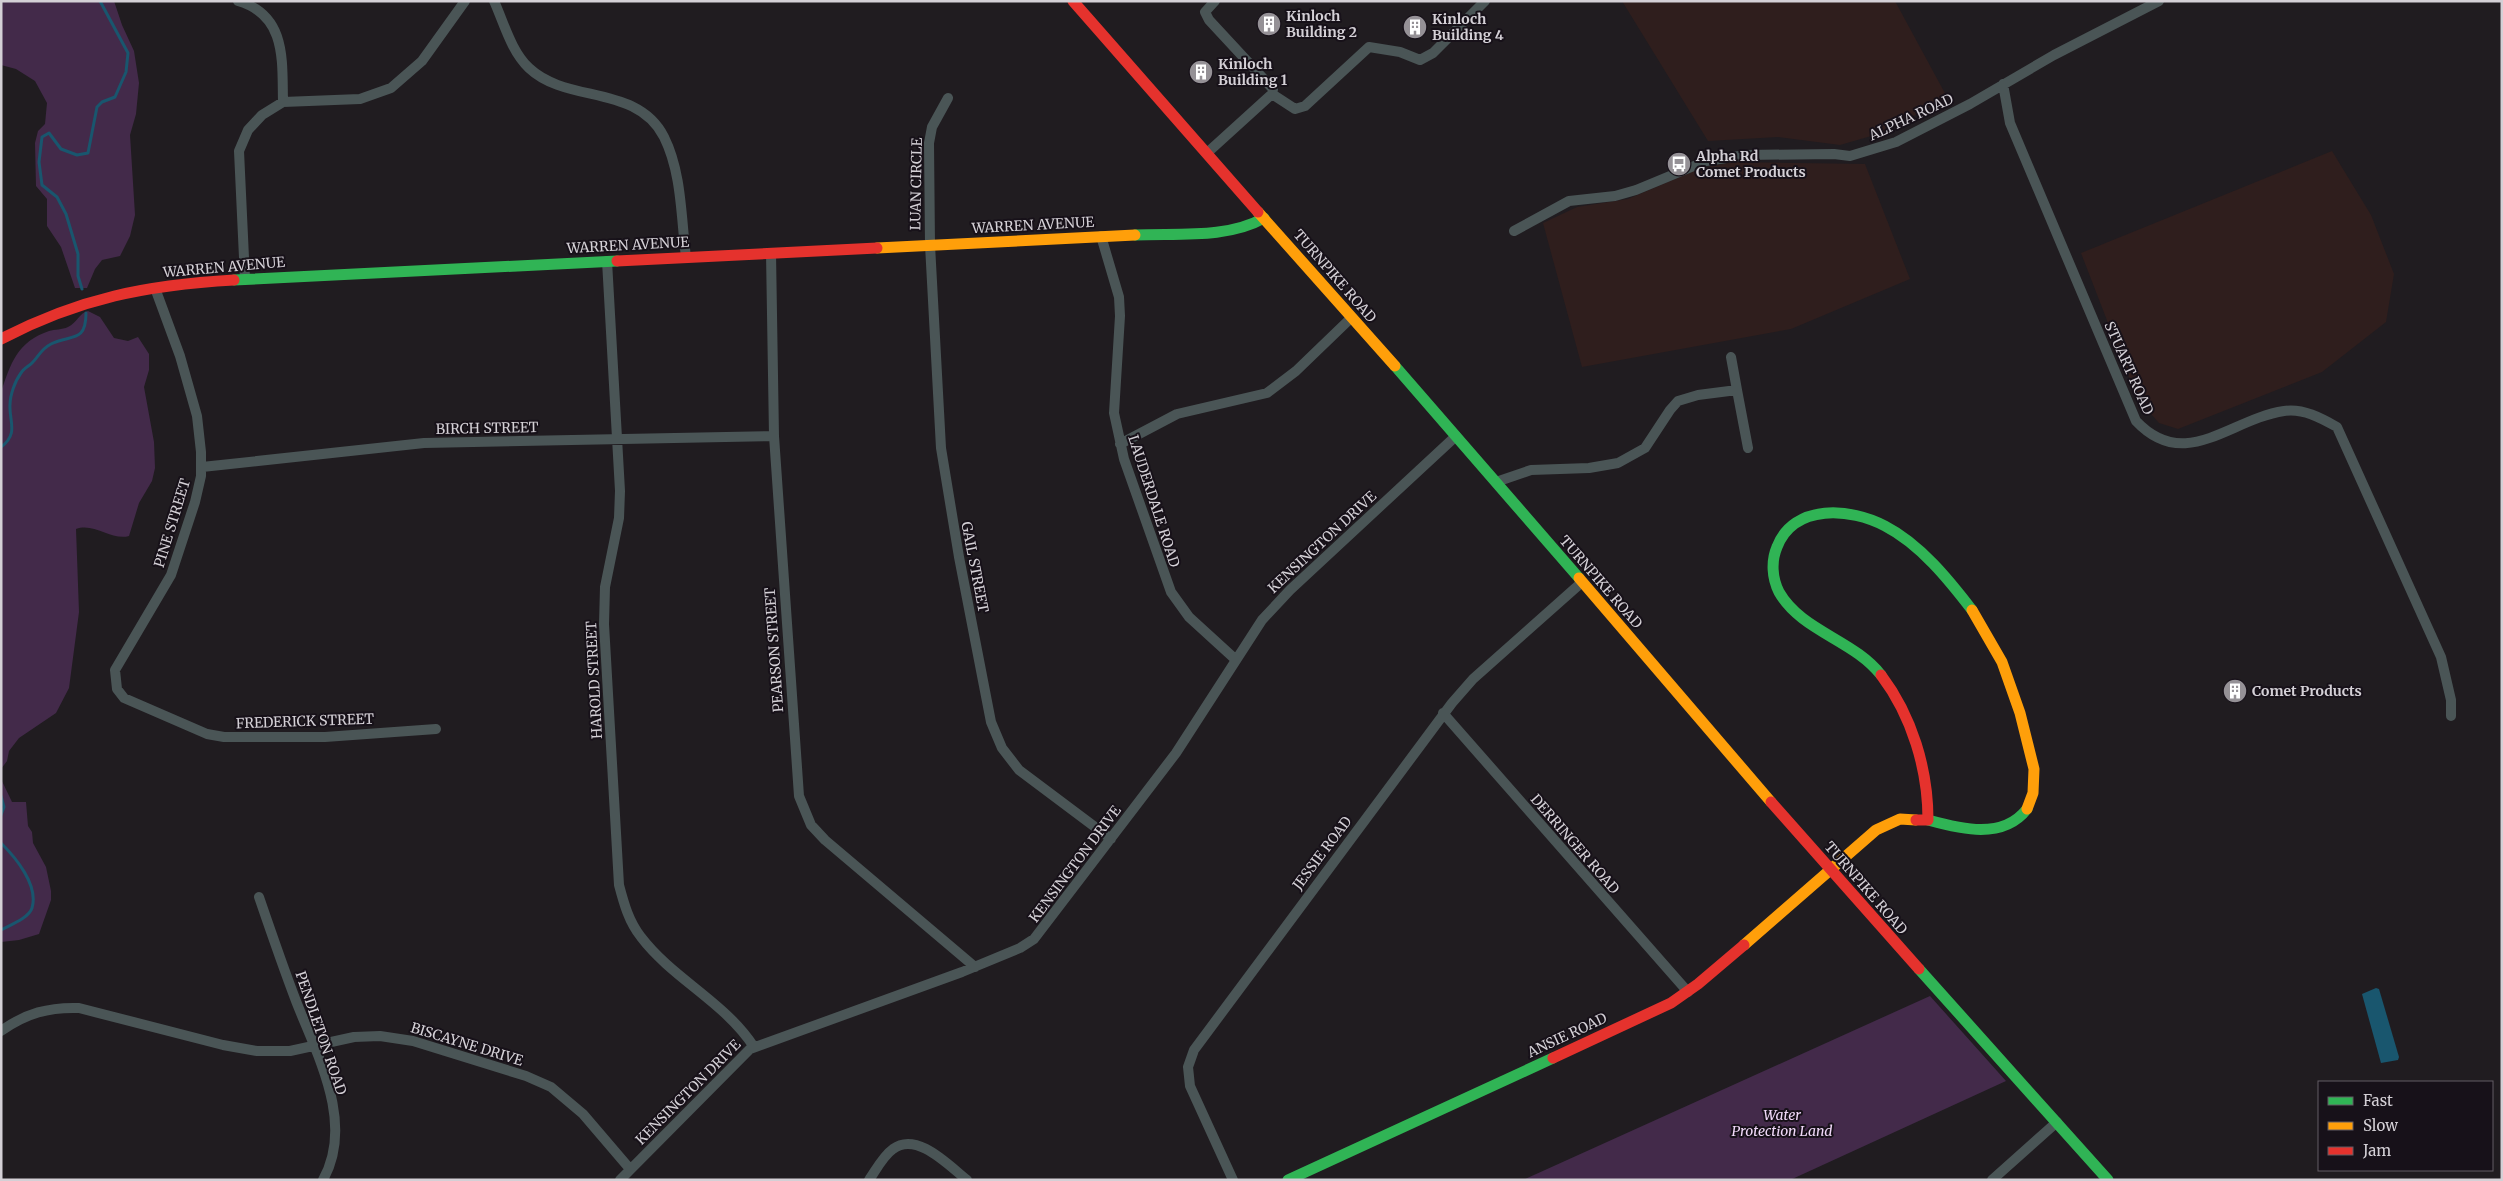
<svg xmlns="http://www.w3.org/2000/svg" width="2503" height="1181" font-family="Merriweather,serif">
<style>
.industrial{fill:#2f1e1d}
.green{fill:#432a4a}
.water{fill:#19566e}
.lines{fill:none;stroke-linecap:round;stroke-linejoin:round}
.stream{stroke:#19566e;stroke-width:3}
.street{stroke:#4a5556;stroke-width:10}
.fast{stroke:#30b455;stroke-width:11}
.slow{stroke:#ff9f0a;stroke-width:11}
.jam{stroke:#e5322d;stroke-width:11}
.labels{text-anchor:middle;dominant-baseline:central;stroke-width:4;stroke-linejoin:round;paint-order:stroke}
.poi-label{font-size:14px;font-weight:bold;fill:#d4d0d6;stroke:#171119;text-anchor:start}
.street-label{font-size:14px;fill:#d4d0d6;stroke:#171119}
.park-label{font-size:14px;font-style:italic;fill:#f1d9f9;stroke:#171119}
</style>
<rect width="100%" height="100%" fill="#201c20"/>
<path class="industrial" d="M1622 1H1895L1947 97 1885 132 1840 145 1778 137 1708 141Z
M2332 151 2371 215 2394 274 2386 322 2322 372 2178 429 2159 423 2137 398 2081 253Z
M1734 162 1865 164 1910 279 1791 329 1582 367 1543 223 1577 207 1628 199 1701 168Z"/>
<path class="green" d="M1 1H114L122 25 134 51 139 83 136 114 130 135 135 215 130 236 120 256 102 260 95 269 87 288H75L61 247 47 226V199L36 186 35 143 38 131 45 124 47 103 35 81 16 69 1 65Z
M88 311 100 317 114 338 128 341 138 337 149 354V370L144 387 154 442 155 468 152 481 139 503 129 536C112 541 94 522 76 529L79 612 69 688 56 713 19 738 9 751 7 761 1 769V392C11 363 17 342 49 331 55 329 62 330 68 327 77 323 79 313 88 311Z
M1 779 12 802H26L28 826 32 832 33 843 46 867 51 891V900L39 934 19 940 1 942Z
M1930 996 2006 1081 1790 1180H1523Z"/>
<path class="water" d="M2376 988 2379 989 2399 1057 2398 1060 2381 1063 2362 994Z"/>
<g class="lines">
<path class="stream" d="M82 289 78 276V254L66 214 57 197 42 185 39 162 42 137 49 133 61 149 77 155 88 153 97 107 102 102 115 97 126 72 128 53 100 1
M1 447C19 434 9 421 10 405 10 395 15 381 21 373 23 369 29 366 32 363 39 356 41 349 51 344 70 334 86 344 86 313
M1 796 4 807 1 815
M1 843C15 857 39 885 32 908 29 918 10 925 1 930"/>
<path class="street" d="M238 1C287 15 282 61 283 102
M494 1C504 23 511 51 529 68 567 104 637 84 664 137 682 173 681 218 686 257
M1215 1 1205 12 1209 20 1273 89 1272 94 1295 109 1305 106 1369 47 1400 52 1420 60 1433 53 1485 1
M2003 84 2010 123 2136 421C2185 473 2230 419 2284 411 2303 408 2321 418 2337 427L2441 657 2451 700V716
M948 98 932 127 929 143 930 245 941 448 959 557 991 722 1002 748 1019 770 1111 839
M1207 153 1272 94
M1514 231 1569 201 1615 196 1636 190 1706 161 1746 155 1834 154 1850 156 1896 142 1970 104 2054 55 2159 1
M1101 236 1119 297 1120 316 1114 413 1124 459 1171 592 1189 617 1235 659
M771 253 774 436 799 796 811 825 825 840 975 967
M607 261 620 491 619 518 605 587 604 624 619 885C624 904 629 922 641 937 673 979 725 1002 754 1047
M245 279 239 151 248 130 262 115 283 102 360 99 391 88 422 61 465 1
M155 288 180 356 197 416 201 452V476L195 502 171 575 115 670 117 689 124 698 207 734 224 737H325L436 729
M1731 357 1737 390
M1120 444 1177 414 1267 393 1296 371 1351 318
M202 467 424 443 774 436
M1496 482 1531 470 1589 468 1618 463 1645 448 1670 410 1678 401 1698 395 1737 390 1748 448
M1443 713 1688 992
M259 897C271 932 283 967 296 1001 317 1055 355 1123 323 1180
M1 1031C26 1013 49 1007 79 1008L223 1045 257 1051H290L354 1037 380 1036 413 1041 526 1076 551 1087 583 1114 630 1169
M620 1180 750 1049 962 972 1020 948 1034 939 1176 753 1262 620 1290 590 1456 436
M869 1180C876 1170 883 1156 893 1149 917 1131 949 1166 967 1180
M1233 1180 1190 1086 1188 1067 1194 1050 1452 703 1473 679 1581 583
M1992 1180 2057 1122"/>
<path class="fast" d="M1135 235C1177 233 1227 239 1264 218
M234 280 617 261
M1395 366 1579 578
M1881 675C1854 640 1801 631 1779 592 1772 578 1771 561 1777 547 1794 503 1851 508 1885 526 1920 544 1949 580 1972 610
M1928 820C1961 829 2003 840 2027 809
M1919 969 2108 1180
M1288 1180 1553 1058"/>
<path class="slow" d="M1258 212 1395 366
M877 248 1135 235
M1579 578 1771 802
M1972 610 2002 662 2020 713 2034 769 2033 793 2027 809
M1744 945 1876 830 1900 819 1916 820"/>
<path class="jam" d="M1073 1 1258 212
M617 261 877 248
M1 339C80 298 147 285 234 280
M1881 675C1912 716 1928 769 1928 820H1916
M1771 802 1919 969
M1553 1058 1671 1003 1698 984 1744 945"/>
</g>
<defs>
<g id="building-disc" transform="scale(1.25)"><circle r="9.5" fill="#959196" stroke="#171119"/><path d="M-4-6H4V6H1V3H-1V6H-4ZM-2.5-4.3h1.7v1.8h-1.7ZM.8-4.3h1.7v1.8H.8ZM-2.5-1h1.7V.8h-1.7ZM.8-1h1.7V.8H.8Z" fill="#fff"/></g>
<g id="bus-disc" transform="scale(1.25)"><circle r="9.5" fill="#959196" stroke="#171119"/><path d="M-5-6H5V4H4V6H2V4H-2V6H-4V4H-5ZM-3.5-4V0h7V-4ZM-3.5 1.2v1.5H-2V1.2ZM2 1.2v1.5H3.5V1.2Z" fill="#fff"/></g>
</defs>
<g fill-rule="evenodd">
<use href="#building-disc" x="1269" y="24"/>
<use href="#building-disc" x="1415" y="27"/>
<use href="#building-disc" x="1201" y="72"/>
<use href="#bus-disc" x="1679" y="164"/>
<use href="#building-disc" x="2235" y="691"/>
</g>
<g class="labels">
<g class="poi-label">
<text x="1286" y="16">Kinloch<tspan x="1286" dy="16">Building 2</tspan></text>
<text x="1432" y="19">Kinloch<tspan x="1432" dy="16">Building 4</tspan></text>
<text x="1218" y="64">Kinloch<tspan x="1218" dy="16">Building 1</tspan></text>
<text x="1696" y="156">Alpha Rd<tspan x="1696" dy="16">Comet Products</tspan></text>
<text x="2252" y="691">Comet Products</text>
</g>
<g class="street-label">
<text transform="translate(1911 117) rotate(-25)">ALPHA ROAD</text>
<text transform="translate(916 184) rotate(-89)">LUAN CIRCLE</text>
<text transform="translate(1033 225) rotate(-3)">WARREN AVENUE</text>
<text transform="translate(628 245) rotate(-3)">WARREN AVENUE</text>
<text transform="translate(224 267) rotate(-5)">WARREN AVENUE</text>
<text transform="translate(1335 276) rotate(49)">TURNPIKE ROAD</text>
<text transform="translate(2129 368) rotate(66)">STUART ROAD</text>
<text transform="translate(487 428) rotate(-1)">BIRCH STREET</text>
<text transform="translate(1154 501) rotate(72)">LAUDERDALE ROAD</text>
<text transform="translate(172 523) rotate(-73)">PINE STREET</text>
<text transform="translate(1322 542) rotate(-43)">KENSINGTON DRIVE</text>
<text transform="translate(975 567) rotate(79)">GAIL STREET</text>
<text transform="translate(1601 582) rotate(49)">TURNPIKE ROAD</text>
<text transform="translate(774 650) rotate(-94)">PEARSON STREET</text>
<text transform="translate(594 680) rotate(-93)">HAROLD STREET</text>
<text transform="translate(305 721) rotate(-2)">FREDERICK STREET</text>
<text transform="translate(1575 844) rotate(49)">DERRINGER ROAD</text>
<text transform="translate(1322 853) rotate(-53)">JESSIE ROAD</text>
<text transform="translate(1075 864) rotate(-53)">KENSINGTON DRIVE</text>
<text transform="translate(1866 888) rotate(49)">TURNPIKE ROAD</text>
<text transform="translate(321 1033) rotate(71)">PENDLETON ROAD</text>
<text transform="translate(1567 1035) rotate(-25)">ANSIE ROAD</text>
<text transform="translate(467 1044) rotate(17)">BISCAYNE DRIVE</text>
<text transform="translate(688 1092) rotate(-45)">KENSINGTON DRIVE</text>
</g>
<g class="park-label">
<text x="1782" y="1115">Water<tspan x="1782" dy="16">Protection Land</tspan></text>
</g>
</g>
<rect width="2503" height="1181" fill="none" stroke="#d4d0d6" stroke-width="5"/>
<rect x="2318" y="1081" width="175" height="90" fill="#171119" stroke="#635d65"/>
<rect x="2328" y="1097" width="25" height="8" fill="#30b455" stroke="#635d65"/>
<text x="2363" y="1106" font-size="15" fill="#d4d0d6">Fast</text>
<rect x="2328" y="1122" width="25" height="8" fill="#ff9f0a" stroke="#635d65"/>
<text x="2363" y="1131" font-size="15" fill="#d4d0d6">Slow</text>
<rect x="2328" y="1147" width="25" height="8" fill="#e5322d" stroke="#635d65"/>
<text x="2363" y="1156" font-size="15" fill="#d4d0d6">Jam</text>
</svg>
